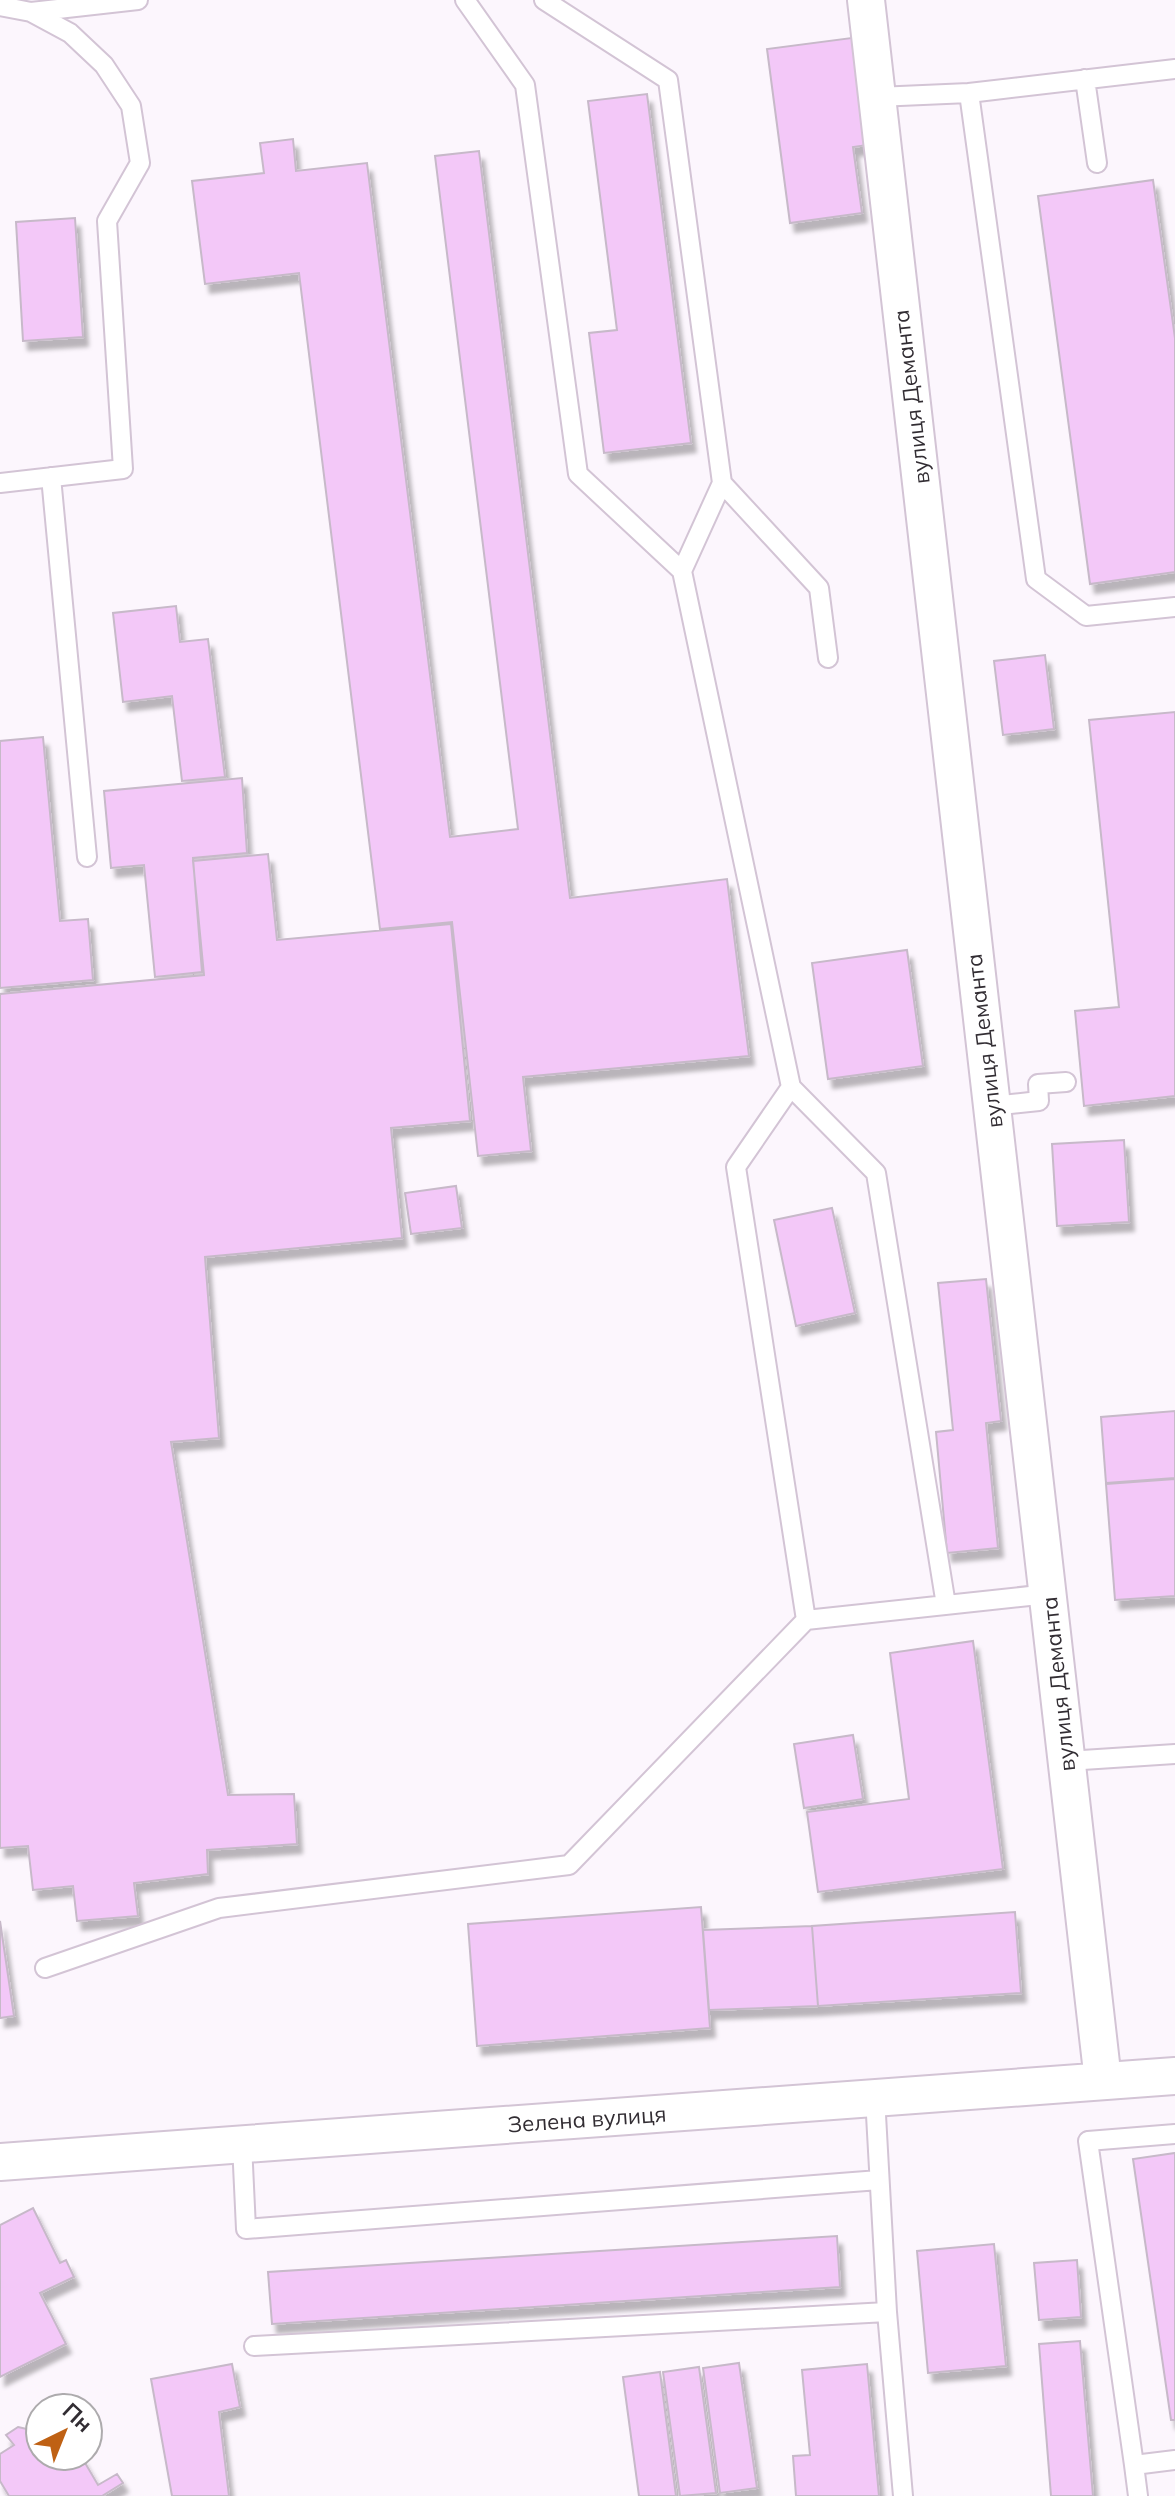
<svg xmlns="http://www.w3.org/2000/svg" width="1175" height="2496" font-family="Mulish,sans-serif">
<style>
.building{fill:#f3c8f8;stroke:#c7b9c9;stroke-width:2;filter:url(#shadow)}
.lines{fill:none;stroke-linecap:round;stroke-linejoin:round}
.service-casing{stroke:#d3c4d5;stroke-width:22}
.minor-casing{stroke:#d3c4d5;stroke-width:40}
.service{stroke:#fff;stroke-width:18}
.minor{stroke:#fff;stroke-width:36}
.labels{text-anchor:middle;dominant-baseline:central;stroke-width:7;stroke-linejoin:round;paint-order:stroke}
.street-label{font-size:22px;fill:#322d33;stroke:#fff}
</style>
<defs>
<filter id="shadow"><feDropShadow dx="5" dy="9" stdDeviation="2" flood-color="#0004"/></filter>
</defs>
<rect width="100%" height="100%" fill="#fcf6fd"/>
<path class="building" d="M859 37 874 144 853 147 862 213 790 223 767 49Z
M647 94 691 443 604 453 589 333 617 330 588 101Z
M293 139 296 171 367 163 450 837 518 829 435 156 479 151 570 898 727 879 749 1056 523 1077 531 1151 478 1156 452 922 380 929 299 273 205 284 192 181 264 173 260 143Z
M1153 180 1175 338V572L1090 584 1038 196Z
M75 218 83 337 23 341 16 222Z
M176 606 180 642 208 639 225 777 182 781 172 696 123 702 113 613Z
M1045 655 1054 729 1003 735 994 661Z
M1175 712V1096L1084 1106 1075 1011 1119 1007 1089 720Z
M43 737 60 921 88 919 93 980 0 988V741Z
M242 778 247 853 193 858 202 972 155 977 144 865 111 868 104 791Z
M268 854 277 940 451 924 470 1121 391 1128 402 1238 205 1257 219 1438 171 1442 228 1795 294 1794 297 1844 207 1850 208 1874 134 1883 138 1916 77 1921 73 1886 33 1890 28 1846 0 1848V994L204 975 193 861Z
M907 950 923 1066 828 1079 812 963Z
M1124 1140 1129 1222 1057 1226 1052 1144Z
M456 1186 462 1228 411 1234 405 1193Z
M832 1208 855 1313 796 1326 774 1220Z
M986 1279 1001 1421 986 1423 998 1548 947 1553 936 1432 953 1430 938 1283Z
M1175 1411V1478L1106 1483 1101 1417Z
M1175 1479V1596L1115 1600 1106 1484Z
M973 1641 1003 1869 818 1892 807 1812 909 1799 890 1653Z
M853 1735 863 1799 804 1808 794 1744Z
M701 1907 710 2028 477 2046 468 1924Z
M1015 1912 1021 1993 818 2006 812 1926Z
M0 1921 14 2016 0 2018Z
M812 1926 818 2006 709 2010 703 1930Z
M1175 2153V2420H1171L1133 2159Z
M33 2208 60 2263 66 2260 74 2277 40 2293 66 2344 0 2377V2225Z
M837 2236 840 2287 272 2324 268 2272Z
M994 2244 1006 2366 928 2373 917 2251Z
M1077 2260 1081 2317 1039 2320 1034 2263Z
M1080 2341 1093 2496H1051L1039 2344Z
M739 2363 757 2488 720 2493 703 2368Z
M232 2364 240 2407 219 2412 229 2496H172L151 2379Z
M867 2364 879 2496H796L793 2456 810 2455 802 2370Z
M699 2367 716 2493 680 2496 663 2372Z
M660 2372 676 2496H639L623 2377Z
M18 2427 40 2432V2456H81L98 2485 117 2474 123 2483 102 2496H9L0 2481V2454L14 2445 6 2435Z"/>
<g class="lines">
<g class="service-casing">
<path id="service" d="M465 0 525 85 578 474 682 571 791 1087 876 1173 946 1605
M544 0 668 80 722 483 819 588 828 658
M0 6 31 12 70 33 104 65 131 106 140 163 107 221 123 469 0 483
M31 12 138 0
M1175 69 969 93 1036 579 1086 616 1175 607
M1085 79 1097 163
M877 97 969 93
M51 477 87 857
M682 571 722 483
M791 1087 736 1167 806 1620 1048 1594
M992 1106 1039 1101 1038 1084 1066 1082
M1067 1761 1175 1754
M45 1968 219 1908 569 1865 806 1620
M875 2097 887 2312 903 2496
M242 2144 246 2229 879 2180
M254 2346 887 2312
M1134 2465 1088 2141 1175 2134
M1138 2496 1134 2465 1175 2460"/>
</g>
<g class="minor-casing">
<path id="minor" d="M866 0 1103 2081
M0 2162 1175 2076"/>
</g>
<use href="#service" class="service"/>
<use href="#minor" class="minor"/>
</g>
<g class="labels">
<g class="street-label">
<text transform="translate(911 397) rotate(-97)">вулиця Деманта</text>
<text transform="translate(984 1041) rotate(-97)">вулиця Деманта</text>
<text transform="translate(1058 1684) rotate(-96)">вулиця Деманта</text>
<text transform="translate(587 2119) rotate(-4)">Зелена вулиця</text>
</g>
</g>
<g transform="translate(64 2432) rotate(43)"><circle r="38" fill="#ffffff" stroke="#adabad" stroke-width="2"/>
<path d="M0-6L14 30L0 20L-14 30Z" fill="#bf6114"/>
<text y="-12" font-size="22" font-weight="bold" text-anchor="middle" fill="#322d33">Пн</text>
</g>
</svg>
